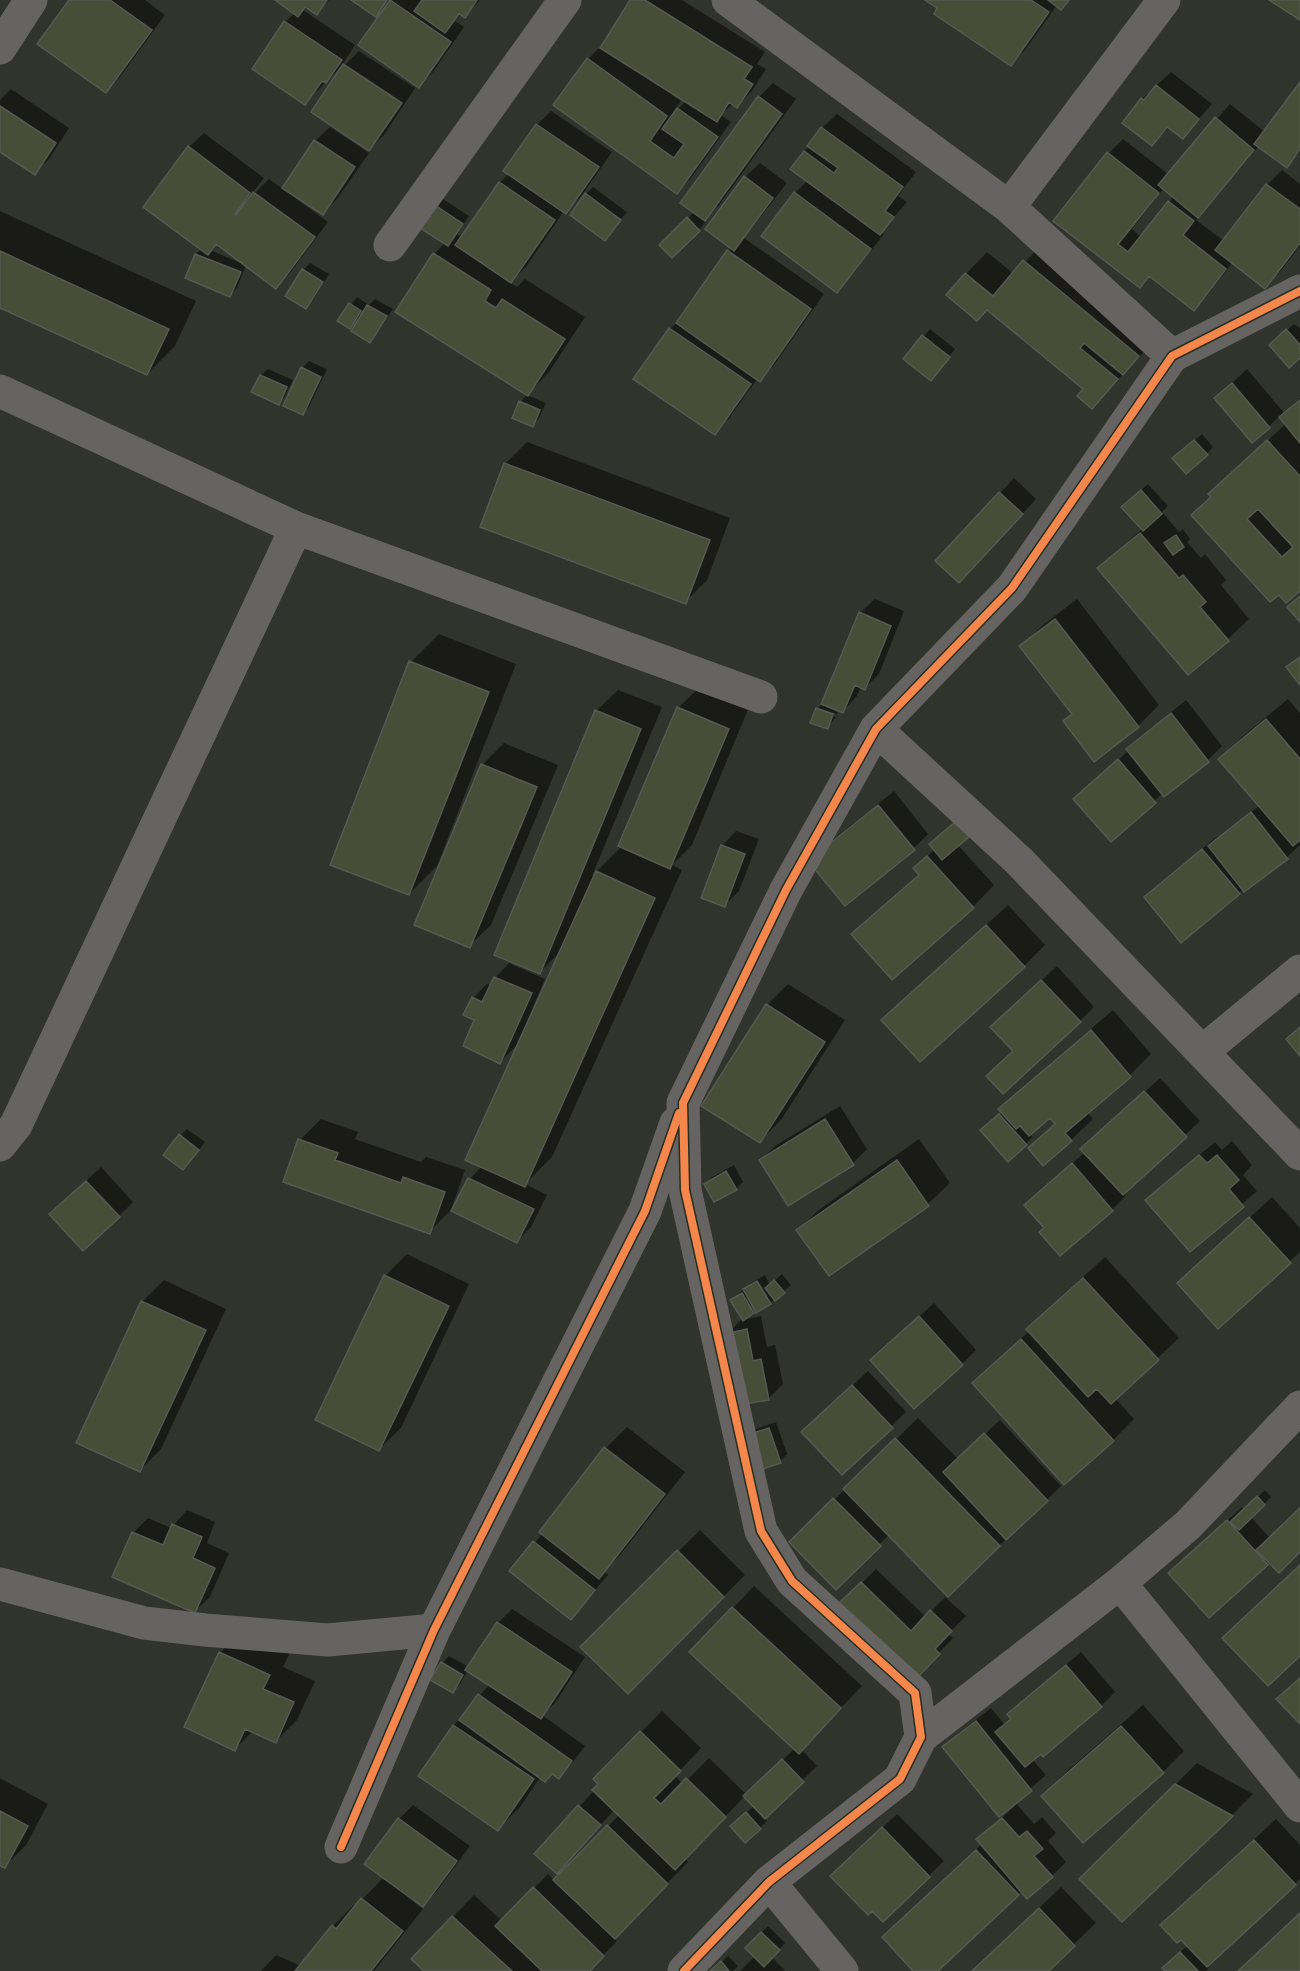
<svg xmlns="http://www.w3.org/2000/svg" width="1300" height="1971" font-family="'Zilla Slab',serif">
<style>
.shadow{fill:#0007;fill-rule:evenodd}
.building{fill:#474d37;stroke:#575952;stroke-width:1.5;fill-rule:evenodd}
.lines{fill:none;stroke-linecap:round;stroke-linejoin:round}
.minor{stroke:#656463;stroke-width:33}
.cycleway-casing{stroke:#282e1f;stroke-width:11}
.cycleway{stroke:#f5874c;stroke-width:8}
</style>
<rect width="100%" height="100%" fill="#31342c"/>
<path class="shadow" d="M71 0H145L165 15 120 77 106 91Z
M277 0H329L316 13 307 7 303 10 355 45 341 67 305 103 285 22 295 13Z
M392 0H480L465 16 461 14 455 21 464 27 433 72 419 86 360 45Z
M632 0H682L765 52 757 64 766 69 752 91 737 106 733 103 721 115 731 122 691 178 677 192 588 59 602 45ZM673 93 686 101 674 113 673 112 681 101 672 95Z
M928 0H1069L1057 5 1025 50 1011 64Z
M359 51 415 88 384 135 369 149 345 65Z
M1171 72 1212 104 1183 137 1169 127 1152 144 1124 122 1142 99Z
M773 83 796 99 719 205 703 220 705 223 672 256 661 245 694 212 759 97Z
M1300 84V152L1286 166 1259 146 1196 220 1224 241 1267 185 1282 170 1300 184V246L1279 273 1265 287 1233 262 1208 294 1193 309 1151 275 1140 286 1056 220 1109 153 1123 139 1168 174 1230 104 1265 132ZM1164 188 1174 196 1141 237 1132 229Z
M11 89 69 128 49 159 35 173 0 150V100Z
M551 111 612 152 580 198 565 212 564 211 526 267 510 282 517 287 525 279 585 317 549 372 528 394 434 254 446 242 422 227 443 199 469 216 457 234 462 237 500 183 509 173 537 125Z
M837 114 916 172 898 196 907 202 881 232 884 234 851 276 837 291 763 236 795 193 808 180 792 169 822 128Z
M330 127 369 153 337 199 323 213 292 193 291 195 328 222 290 273 276 287 246 265 237 288 230 295 186 278 196 254 202 249 189 147 204 133 264 178 253 192 255 193 269 179 283 189 315 141ZM217 243 243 264 210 250Z
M760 163 787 183 744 238 824 294 774 365 760 380 758 378 729 418 715 433 670 329 681 319 732 247 745 177Z
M593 187 627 212 605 239 586 194Z
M0 211 196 301 175 346 147 374 0 306Z
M1046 240 1144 352 1092 407 1085 389 966 274 987 252 1014 274Z
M310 263 329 274 313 300 306 307 303 270Z
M357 297 369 305 375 299 393 309 376 334 370 341 358 319 350 327 339 320Z
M1294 324 1300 328V356L1278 338Z
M930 329 955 349 937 372 905 359Z
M309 361 327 369 309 407 302 413V368Z
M268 369 293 380 285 396 278 403 253 391 261 375Z
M1247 369 1285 414 1300 398V589L1212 496 1231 473 1286 424 1280 416 1252 441 1216 398Z
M527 395 546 403 539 418 532 425 514 417 520 402Z
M1202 434 1213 447 1207 454 1181 452Z
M527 442 730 518 707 580 685 602 505 464Z
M1014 478 1036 499 974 567 1000 493Z
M1148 484 1168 506 1162 512 1179 532 1183 529 1190 539 1187 542 1201 558 1205 554 1226 580 1221 585 1249 619 1227 640 1099 568 1142 529 1130 500Z
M875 599 904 611 879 674 865 688 861 687 857 696 843 711 839 709 837 714 818 708 823 703 860 613Z
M1077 599 1159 705 1138 726 1073 713 1021 647 1043 625Z
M439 634 516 664 437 866 409 894 411 662Z
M700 687 749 707 692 845 672 865 682 870 552 1157 525 1184 547 1195 531 1227 517 1241 453 1211 470 1179 482 1166 560 952 540 972 596 711 618 690 662 707 592 876 622 846 678 708Z
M1288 699 1300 713V838L1298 839 1300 845 1287 857 1239 893 1146 897 1160 883 1218 836 1219 838 1260 805 1221 759 1242 737Z
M1186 700 1222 746 1208 760 1165 795 1163 793 1111 840 1075 799 1129 750 1143 735Z
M818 708V711L836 717 828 727 817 709Z
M504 743 558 765 491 925 469 946 482 765Z
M894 791 928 834 914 848 845 904 824 847Z
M736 831 759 839 739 891 725 905 722 846Z
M957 844 994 885 973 907 853 934 920 873 915 868 935 849Z
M1008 905 1045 945 1024 966 905 999Z
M509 963 545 979 517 1045 500 1062 476 1019 473 998 487 984 491 985 495 978Z
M1057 966 1094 1007 1080 1021 1014 1050 1007 1013Z
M788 984 845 1020 781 1120 760 1141 767 1005Z
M1113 1010 1151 1054 1130 1075 1087 1112 1093 1119 1071 1140 1030 1148 1056 1122 1050 1116 1029 1133 1033 1137 1008 1160 989 1124 1003 1112 1000 1109 1022 1088Z
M1160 1078 1200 1121 1124 1192 1126 1195 1112 1210 1046 1227 1026 1205 1085 1152 1097 1135Z
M840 1106 867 1149 853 1163 789 1204 761 1160 775 1146Z
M321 1119 358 1132 355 1139 421 1162 426 1157 465 1170 451 1210 429 1232 300 1140Z
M187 1129 205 1142 190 1161 181 1135Z
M919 1139 950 1183 928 1204 829 1274 798 1230 820 1209Z
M1232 1141 1252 1165 1243 1175 1257 1191 1190 1250 1162 1186 1215 1142 1222 1150Z
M734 1165 743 1182 736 1189 705 1184 712 1177Z
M101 1167 133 1202 119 1216 65 1200Z
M1272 1197 1300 1228V1252L1218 1327 1179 1283Z
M407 1254 469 1284 401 1428 379 1449 385 1276Z
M1105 1257 1179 1338 1115 1398 1134 1419 1113 1440 974 1383 1029 1331 1028 1329 1049 1308Z
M782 1274 791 1285 770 1303 743 1319 732 1300 751 1283 765 1275 770 1285Z
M164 1280 226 1309 161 1449 140 1470 78 1442 143 1301Z
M934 1303 976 1350 962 1364 884 1349Z
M761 1316 767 1347 775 1345 783 1384 769 1398 741 1404 727 1334 741 1320Z
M868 1371 906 1412 842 1473 818 1418Z
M918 1418 958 1459 1000 1420 1061 1486 948 1595 889 1535 836 1587 791 1542Z
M776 1422 787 1454 780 1461 761 1468 749 1436 756 1429Z
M627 1427 685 1472 620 1555 604 1571 608 1575 571 1618 511 1571 543 1533 606 1448Z
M1265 1490 1271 1497 1251 1517 1270 1538 1300 1509V1550L1269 1561 1209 1616 1185 1559 1242 1507 1245 1510Z
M187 1510 215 1522 207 1543 229 1553 210 1597 195 1611 133 1533 148 1518 171 1528Z
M700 1530 745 1575 628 1692 583 1647Z
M876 1569 926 1617 945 1597 966 1616 948 1634 953 1638 916 1677 841 1604Z
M754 1586 862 1686 801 1749 817 1766 764 1818 767 1821 760 1828 739 1819 754 1806 745 1796 685 1858 688 1862 614 1938 617 1941 588 1971H426L453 1917 474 1895 502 1921 548 1874 555 1881 619 1815 614 1810 571 1858 536 1854 600 1784 595 1779 662 1711 701 1748 675 1776 683 1784 709 1758 747 1795 795 1748 733 1608Z
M512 1609 585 1657 555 1703 542 1715 585 1746 573 1762 559 1777 552 1773 541 1776 520 1807 498 1829 420 1775 454 1725 490 1684 468 1670 460 1684 453 1691 442 1663 449 1656 469 1667 498 1623Z
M241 1631 290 1653 283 1667 315 1681 297 1720 276 1741 253 1731 235 1749 220 1653Z
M1081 1652 1115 1692 1101 1706 1032 1759 1046 1775 1015 1802 1034 1824 1042 1817 1056 1833 1048 1841 1066 1862 1052 1876 1022 1891 935 1971H915L905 1916 982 1844 978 1839 1015 1806 945 1748 959 1733 991 1708 1005 1725 1012 1718 1009 1715 1023 1700Z
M1143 1705 1184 1751 1163 1772 1043 1796 1064 1774Z
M1197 1763 1253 1794 1232 1815 1081 1879Z
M0 1778 48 1804 26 1845 5 1866 0 1864Z
M413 1805 470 1846 437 1891 423 1905 416 1900 414 1902 423 1909 374 1971H261L276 1955 301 1966 333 1926 354 1905 356 1906 384 1877 399 1819Z
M897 1814 944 1861 883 1920 846 1862Z
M1276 1819 1300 1845V1879L1206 1966 1209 1968 1206 1971H1167L1171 1961 1188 1945 1184 1904Z
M1061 1887 1096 1923 1046 1971H973Z
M768 1926 785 1943 772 1957 785 1971H740L755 1956 747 1948Z
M728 1956 738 1966 733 1971H712Z"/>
<path class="building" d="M69 0H110L152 30 106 93 37 44Z
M275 0H327L317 15 305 7 298 17Z
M351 0H387L376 17Z
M390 0 451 42 419 88 358 45Z
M422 0H477L465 18 459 14 445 33 414 11Z
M630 0H645L752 67 744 79 753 84 737 108 729 102 717 122 600 48Z
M925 0H1031L1049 12 1011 66 934 14 937 8Z
M1048 0H1069L1061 10Z
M1269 0H1300V20Z
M284 21 342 60 326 83 322 81 305 105 252 69Z
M587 58 667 116 650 141 674 158 684 144 662 129 677 108 718 137 677 194 553 105Z
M343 64 402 103 369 151 311 112Z
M1300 82V149L1287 168 1254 144Z
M1156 85 1199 119 1183 139 1167 127 1152 146 1122 123 1141 98 1144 100Z
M758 96 782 114 705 221 680 203Z
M0 106 56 143 35 175 0 152Z
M1215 117 1254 150 1198 218 1158 185Z
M536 124 599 167 566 214 503 171Z
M821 127 903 187 885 211 894 217 880 235 790 169 804 151 834 173 838 168 807 146Z
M314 140 355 167 323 215 282 188Z
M188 146 250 193 235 214 236 215 253 192 315 237 276 289 216 244 208 255 143 207Z
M1107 152 1159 193 1118 244 1128 252 1168 201 1194 221 1183 235 1226 269 1194 311 1149 276 1140 288 1053 221Z
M744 176 773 198 734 251 705 229Z
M499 182 555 220 511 283 455 245Z
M1266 184 1300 209V243L1265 289 1215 250Z
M794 192 871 249 837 293 761 236Z
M585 193 621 220 605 241 570 215Z
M435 205 463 224 448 246 420 228Z
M687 217 700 231 672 258 659 245Z
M727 250 811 309 760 382 676 323Z
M0 251 169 329 147 375 0 308Z
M433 253 491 290 485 301 496 308 502 299 565 339 528 396 395 312Z
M195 254 241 272 230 297 185 278Z
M1023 260 1139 356 1123 375 1084 343 1080 348 1118 379 1092 409 1077 396 1083 389 987 310 977 321 946 295 965 273 993 296Z
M302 269 323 282 306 309 285 296Z
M349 303 361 311 350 329 337 321Z
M367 305 387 316 370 343 351 331Z
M669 328 751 384 715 435 633 379Z
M1286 329 1300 345V358L1289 368 1269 345Z
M922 335 950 357 931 381 903 359Z
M301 367 321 377 303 415 283 406Z
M260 375 287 387 279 405 251 392Z
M1232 383 1270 428 1252 443 1214 398Z
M1300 400V443L1279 417Z
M519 401 540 410 533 427 512 418Z
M1194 440 1208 455 1186 474 1172 458Z
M1267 440 1300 476V591L1286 603 1279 595 1270 602 1191 515 1211 497 1208 494ZM1258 509 1293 547 1282 557 1247 519Z
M504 463 710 540 686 604 480 527Z
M1141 490 1162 514 1143 531 1121 507Z
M999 492 1023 514 959 583 935 561Z
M1140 533 1179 578 1183 575 1206 602 1200 607 1229 641 1188 675 1097 568Z
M1176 535 1184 547 1173 555 1164 543Z
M1300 596V622L1287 607Z
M859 612 891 626 865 690 855 685 843 713 821 704Z
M1055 619 1139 727 1094 762 1063 721 1072 714 1019 646Z
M1300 657V685L1286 667Z
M409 661 489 692 409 895 330 865Z
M677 707 729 729 670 869 618 846Z
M816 708 833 714 828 729 810 723Z
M595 710 641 729 540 974 494 955Z
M1171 713 1209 762 1164 797 1126 749Z
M1266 719 1300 759V840L1293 846 1218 759Z
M1118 759 1156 803 1111 842 1073 799Z
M481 764 537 787 470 948 414 925Z
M878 805 915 850 845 906 808 861Z
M1251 812 1288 859 1244 892 1208 846Z
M956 821 969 837 942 860 929 844Z
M721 845 745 854 725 907 701 898Z
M1202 849 1240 894 1181 943 1144 897Z
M927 856 974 908 892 980 851 934 919 875 913 868Z
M596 871 655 898 525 1187 465 1160Z
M986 925 1025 967 920 1062 881 1020Z
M494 977 532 993 500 1064 463 1046 474 1020 463 1015 472 997 482 1002Z
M1041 980 1081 1022 1003 1094 986 1076 1013 1051 990 1027Z
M766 1004 825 1042 760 1143 701 1106Z
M1300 1027V1056L1286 1039Z
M1091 1030 1131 1077 1065 1133 1072 1141 1043 1166 1028 1148 1055 1124 1050 1118 1029 1136 1020 1126 1016 1129 998 1109Z
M1144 1091 1187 1137 1123 1195 1080 1149Z
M999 1114 1027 1145 1008 1162 980 1130Z
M825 1119 854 1165 788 1206 759 1160Z
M179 1134 199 1150 183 1170 163 1155Z
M298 1139 338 1153 335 1160 401 1183 403 1177 445 1192 430 1234 283 1182Z
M1199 1155 1207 1163 1217 1155 1239 1180 1229 1189 1244 1207 1190 1252 1145 1200Z
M897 1160 929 1206 829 1276 796 1230Z
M1072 1163 1113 1211 1060 1256 1039 1232 1044 1228 1024 1205Z
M726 1171 737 1190 714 1202 704 1184Z
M468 1178 534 1209 517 1243 451 1211Z
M86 1181 120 1217 83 1251 49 1214Z
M1249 1217 1291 1263 1218 1329 1177 1283Z
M384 1275 449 1306 379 1451 315 1420Z
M1083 1278 1159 1360 1111 1404 1097 1389 1088 1397 1026 1329Z
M774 1280 785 1293 775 1301 765 1288Z
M757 1281 771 1304 756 1313 743 1289Z
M742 1293 754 1313 743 1321 730 1300Z
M141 1301 206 1330 140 1472 76 1443Z
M919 1316 963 1365 914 1409 870 1360Z
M747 1329 753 1361 761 1359 769 1400 739 1405 725 1334Z
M1021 1339 1114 1441 1064 1485 972 1383Z
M852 1385 893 1428 842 1475 801 1432Z
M769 1428 781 1463 760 1470 747 1435Z
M984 1433 1048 1501 1006 1540 943 1472Z
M895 1438 1000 1546 948 1597 843 1489Z
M604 1447 665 1494 599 1579 539 1532Z
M1257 1496 1265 1505 1239 1530 1230 1522Z
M833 1498 881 1546 836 1590 789 1542Z
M1300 1508V1552L1279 1573 1256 1550Z
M1227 1520 1268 1565 1209 1618 1168 1573Z
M172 1524 202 1537 193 1558 215 1568 195 1613 112 1577 132 1532 163 1545Z
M533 1541 595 1590 571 1620 509 1571Z
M677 1550 724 1597 628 1694 580 1647Z
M1300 1565V1656L1268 1686 1222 1638Z
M861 1582 911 1631 930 1610 952 1631 935 1649 940 1654 916 1679 838 1604Z
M732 1607 841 1708 799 1754 689 1652Z
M497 1622 572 1672 541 1719 465 1670Z
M219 1652 270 1675 263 1689 294 1702 276 1743 245 1729 235 1751 184 1727Z
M441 1662 463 1675 453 1693 430 1680Z
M1066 1665 1102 1707 1043 1757 1041 1754 1025 1767 995 1732 1011 1719 1007 1714Z
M1300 1678V1724L1276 1699Z
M478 1694 572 1761 559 1779 552 1774 545 1782 459 1720Z
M976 1721 1032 1791 999 1817 942 1747Z
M453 1725 534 1779 498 1831 418 1776Z
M1121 1726 1164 1773 1083 1843 1041 1796Z
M640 1731 681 1771 654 1798 661 1804 686 1778 726 1817 675 1870 592 1790 598 1784 593 1779Z
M782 1759 804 1782 765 1819 743 1796Z
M1175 1784 1233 1816 1122 1922 1079 1879Z
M578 1805 601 1825 557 1874 534 1854Z
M0 1811 28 1826 5 1868 0 1866Z
M746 1812 761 1829 745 1843 730 1826Z
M398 1818 457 1861 423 1907 364 1864Z
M1002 1818 1019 1837 1027 1831 1043 1849 1034 1856 1053 1877 1027 1899 976 1839Z
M607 1825 668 1884 615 1939 553 1880Z
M882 1827 930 1877 883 1922 872 1911 868 1915 830 1876Z
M1254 1840 1296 1885 1207 1967 1181 1940 1177 1943 1160 1925Z
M976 1850 1019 1895 938 1971H913L882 1937Z
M533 1887 604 1956 590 1971H542L495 1926Z
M361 1898 403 1931 371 1971H295L332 1925 336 1929Z
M1039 1908 1075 1946 1049 1971H972Z
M1300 1913V1971H1238Z
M452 1916 512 1971H424L411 1959Z
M761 1932 780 1950 764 1967 745 1948Z
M1180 1952 1198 1971H1165L1162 1968Z
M721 1961 729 1971H710Z"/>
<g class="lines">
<path class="minor" d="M728 0 1009 207 1172 356
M0 48 31 0
M1009 207 1164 0
M390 245 565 0
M0 391 296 528 761 697
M876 729 1019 861 1300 1154
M1202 1052 1300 971
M0 1145 16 1125 296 528
M1120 1583 1300 1806
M0 1584 144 1623 205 1630 328 1640 434 1630
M921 1737 1120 1583 1188 1525 1300 1407
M341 1847 434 1630 645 1211 676 1123
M769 1882 842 1971
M684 1971 769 1882 900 1779 921 1737 915 1693 792 1581 761 1531 685 1190 683 1103 786 890 876 729 1012 588 1172 356 1300 291"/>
<g class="cycleway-casing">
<path id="cycleway" d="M341 1847 434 1630 645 1211 679 1113
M684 1971 769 1882 900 1779 921 1737 915 1693 792 1581 761 1531 685 1190 683 1103 786 890 876 729 1012 588 1172 356 1300 291"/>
</g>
<use href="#cycleway" class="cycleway"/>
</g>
</svg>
